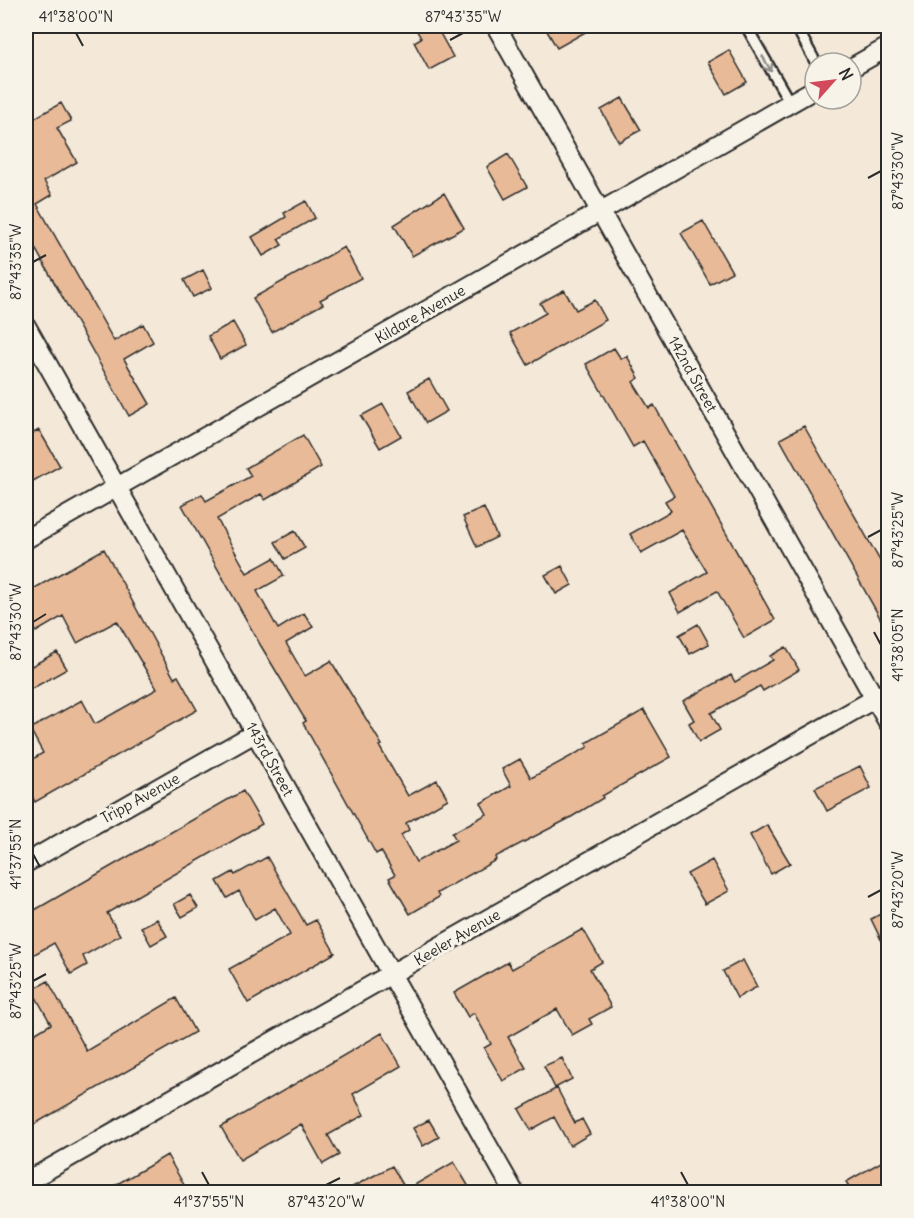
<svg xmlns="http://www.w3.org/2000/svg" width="914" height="1218" font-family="Delius,sans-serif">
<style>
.building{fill:#e8ba98;stroke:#2b2b2b;stroke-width:1.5}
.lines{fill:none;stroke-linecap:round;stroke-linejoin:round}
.lane-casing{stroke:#2b2b2b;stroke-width:14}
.street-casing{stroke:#2b2b2b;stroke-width:22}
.lane{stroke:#f7f3e8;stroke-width:9}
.street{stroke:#f7f3e8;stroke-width:18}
.oneway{stroke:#918f8a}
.ticks{fill:none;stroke:#2b2b2b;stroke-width:2}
.labels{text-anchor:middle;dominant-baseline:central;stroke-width:6;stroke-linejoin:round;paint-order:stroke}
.street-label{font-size:15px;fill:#2b2b2b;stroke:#f7f3e8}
.neatline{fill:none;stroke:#2b2b2b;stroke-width:2}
.ticks-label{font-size:15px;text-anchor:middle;fill:#2b2b2b}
</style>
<rect width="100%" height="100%" fill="#f4e8d8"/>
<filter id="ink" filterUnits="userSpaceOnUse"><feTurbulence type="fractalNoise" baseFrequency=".0167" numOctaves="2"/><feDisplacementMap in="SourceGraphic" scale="12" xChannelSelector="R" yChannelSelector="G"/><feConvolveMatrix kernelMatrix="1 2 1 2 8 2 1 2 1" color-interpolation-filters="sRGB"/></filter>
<g filter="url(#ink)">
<path class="building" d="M428 26H436L453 57 429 70 414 42 421 38 417 31Z
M544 26H596L557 48Z
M729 50 747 82 726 94 708 62Z
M622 98 641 130 619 142 601 110Z
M61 103 71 121 57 128 77 162 44 181 52 195 37 204 114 341 143 324 153 342 124 359 150 404 129 416 26 232V123Z
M508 154 527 187 505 199 487 167Z
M444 193 464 228 412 256 394 225Z
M306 201 315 218 278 239 282 245 263 256 252 237 286 217 284 213Z
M703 221 732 272 710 284 681 233Z
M344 247 361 278 320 300 323 304 272 332 253 298Z
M203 270 212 288 193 297 184 280Z
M564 290 576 310 595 300 606 320 528 365 510 333 546 313 540 303Z
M233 322 246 345 220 359 208 336Z
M614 348 621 359 627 356 639 378 633 382 649 408 654 405 775 620 744 638 717 591 680 612 670 593 707 572 682 530 641 553 630 534 671 511 665 501 674 496 643 441 633 447 586 364Z
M429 379 447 411 426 423 408 391Z
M383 404 401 436 380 448 361 416Z
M804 426 888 575V632L780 439Z
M39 430 60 466 26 485V437Z
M303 435 321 467 265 500 261 494 217 519 247 573 274 558 284 576 257 591 278 629 304 613 313 627 286 643 305 676 331 661 382 745 379 746 408 796 437 780 448 799 406 823 409 830 401 835 416 862 456 840 452 833 487 814 481 803 511 786 502 769 520 759 531 778 588 747 586 743 644 710 671 757 602 796 603 798 568 819 495 857 496 860 437 893 439 897 410 914 389 878 395 875 381 851 376 854 303 723 306 721 261 646 182 505 202 494 206 501 251 476 246 468Z
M484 508 497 537 477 547 463 517Z
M295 531 305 548 285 559 275 542Z
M104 549 174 678 178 676 197 710 35 802 26 784V763L43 753 30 729 82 700 95 724 157 689 117 621 77 643 63 616 36 632 26 613V593Z
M562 566 572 585 556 594 545 575Z
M698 624 709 644 690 654 679 635Z
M786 647 799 670 763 691 760 686 711 713 720 730 699 742 689 723 694 720 683 701 731 675 735 682 773 660 770 656Z
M57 652 67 669 26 692V669Z
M860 766 871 788 827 811 815 788Z
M243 791 262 824 107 913 120 935 83 956 87 965 71 974 54 943 26 959V915Z
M767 825 790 863 771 874 750 835Z
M267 857 306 925 316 920 335 953 248 1003 229 969 290 935 275 908 255 920 239 891 227 898 217 881 233 872 235 875Z
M712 860 729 891 705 904 687 874Z
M190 895 198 908 182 917 174 904Z
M888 910V954L871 919Z
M157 919 167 936 151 945 141 927Z
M583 929 602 962 590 969 611 1007 589 1019 592 1024 572 1035 557 1009 508 1037 526 1068 503 1081 484 1048 491 1044 474 1013 468 1017 454 993 508 962 512 969Z
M743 960 757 987 737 998 723 971Z
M48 981 87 1051 176 998 195 1032 26 1129V1039L51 1024 32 990Z
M382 1033 401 1066 353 1094 364 1115 328 1135 339 1155 323 1164 301 1124 240 1160 221 1127Z
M562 1058 572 1079 555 1088 544 1066Z
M557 1088 575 1123 582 1119 590 1134 570 1146 554 1117 531 1130 519 1109Z
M429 1120 439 1137 423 1146 413 1128Z
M167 1155 188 1192H103L147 1167Z
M888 1158V1186L876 1192H853L846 1182Z
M454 1162 472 1192H343L392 1166 406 1190Z"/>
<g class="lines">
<g class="lane-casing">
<path id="lane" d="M746 26 790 103
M792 26 798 30 816 63"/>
</g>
<g class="street-casing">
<path id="street" d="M496 26 888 722
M851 68 888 47
M26 326 514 1192
M26 539 815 89
M26 863 255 733
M26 1182 888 691"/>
</g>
<use href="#lane" class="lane"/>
<use href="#street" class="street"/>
</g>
<defs><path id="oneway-shaft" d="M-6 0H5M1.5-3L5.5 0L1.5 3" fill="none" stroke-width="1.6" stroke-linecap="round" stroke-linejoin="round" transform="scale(1.5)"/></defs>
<use class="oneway" href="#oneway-shaft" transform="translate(767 64) rotate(60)"/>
</g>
<path class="ticks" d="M76 33 83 46M450 40 463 33M868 178 881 171M33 262 46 255M868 537 881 530M33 622 46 614M874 632 881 645M33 854 40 867M868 897 881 890M33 981 46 974M202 1172 209 1185M681 1172 688 1185M326 1185 340 1178"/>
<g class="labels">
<g class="street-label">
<text transform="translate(420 314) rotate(-30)">Kildare Avenue</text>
<text transform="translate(693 374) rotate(61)">142nd Street</text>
<text transform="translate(270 759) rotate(61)">143rd Street</text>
<text transform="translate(140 798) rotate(-29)">Tripp Avenue</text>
<text transform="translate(457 937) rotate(-30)">Keeler Avenue</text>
</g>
</g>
<rect width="914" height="1218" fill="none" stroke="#f7f3e8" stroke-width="66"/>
<g transform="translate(833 81) rotate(62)"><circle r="28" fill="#f7f3e8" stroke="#a5a39c" stroke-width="1.5"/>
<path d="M0-4.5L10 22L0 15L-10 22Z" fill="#d1495b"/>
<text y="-9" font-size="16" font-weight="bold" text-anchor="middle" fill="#2b2b2b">N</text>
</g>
<rect x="33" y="33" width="848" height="1152" class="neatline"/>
<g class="ticks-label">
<text x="76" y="22">41°38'00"N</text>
<text x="463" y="22">87°43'35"W</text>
<text transform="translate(898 171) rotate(-90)" y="5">87°43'30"W</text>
<text transform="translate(16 262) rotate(-90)" y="5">87°43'35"W</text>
<text transform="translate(898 530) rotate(-90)" y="5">87°43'25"W</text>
<text transform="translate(16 622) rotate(-90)" y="5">87°43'30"W</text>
<text transform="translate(898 645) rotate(-90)" y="5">41°38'05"N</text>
<text transform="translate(16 854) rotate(-90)" y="5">41°37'55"N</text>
<text transform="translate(898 890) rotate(-90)" y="5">87°43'20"W</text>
<text transform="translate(16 981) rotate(-90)" y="5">87°43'25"W</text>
<text x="209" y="1207">41°37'55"N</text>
<text x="326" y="1207">87°43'20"W</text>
<text x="688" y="1207">41°38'00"N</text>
</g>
</svg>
